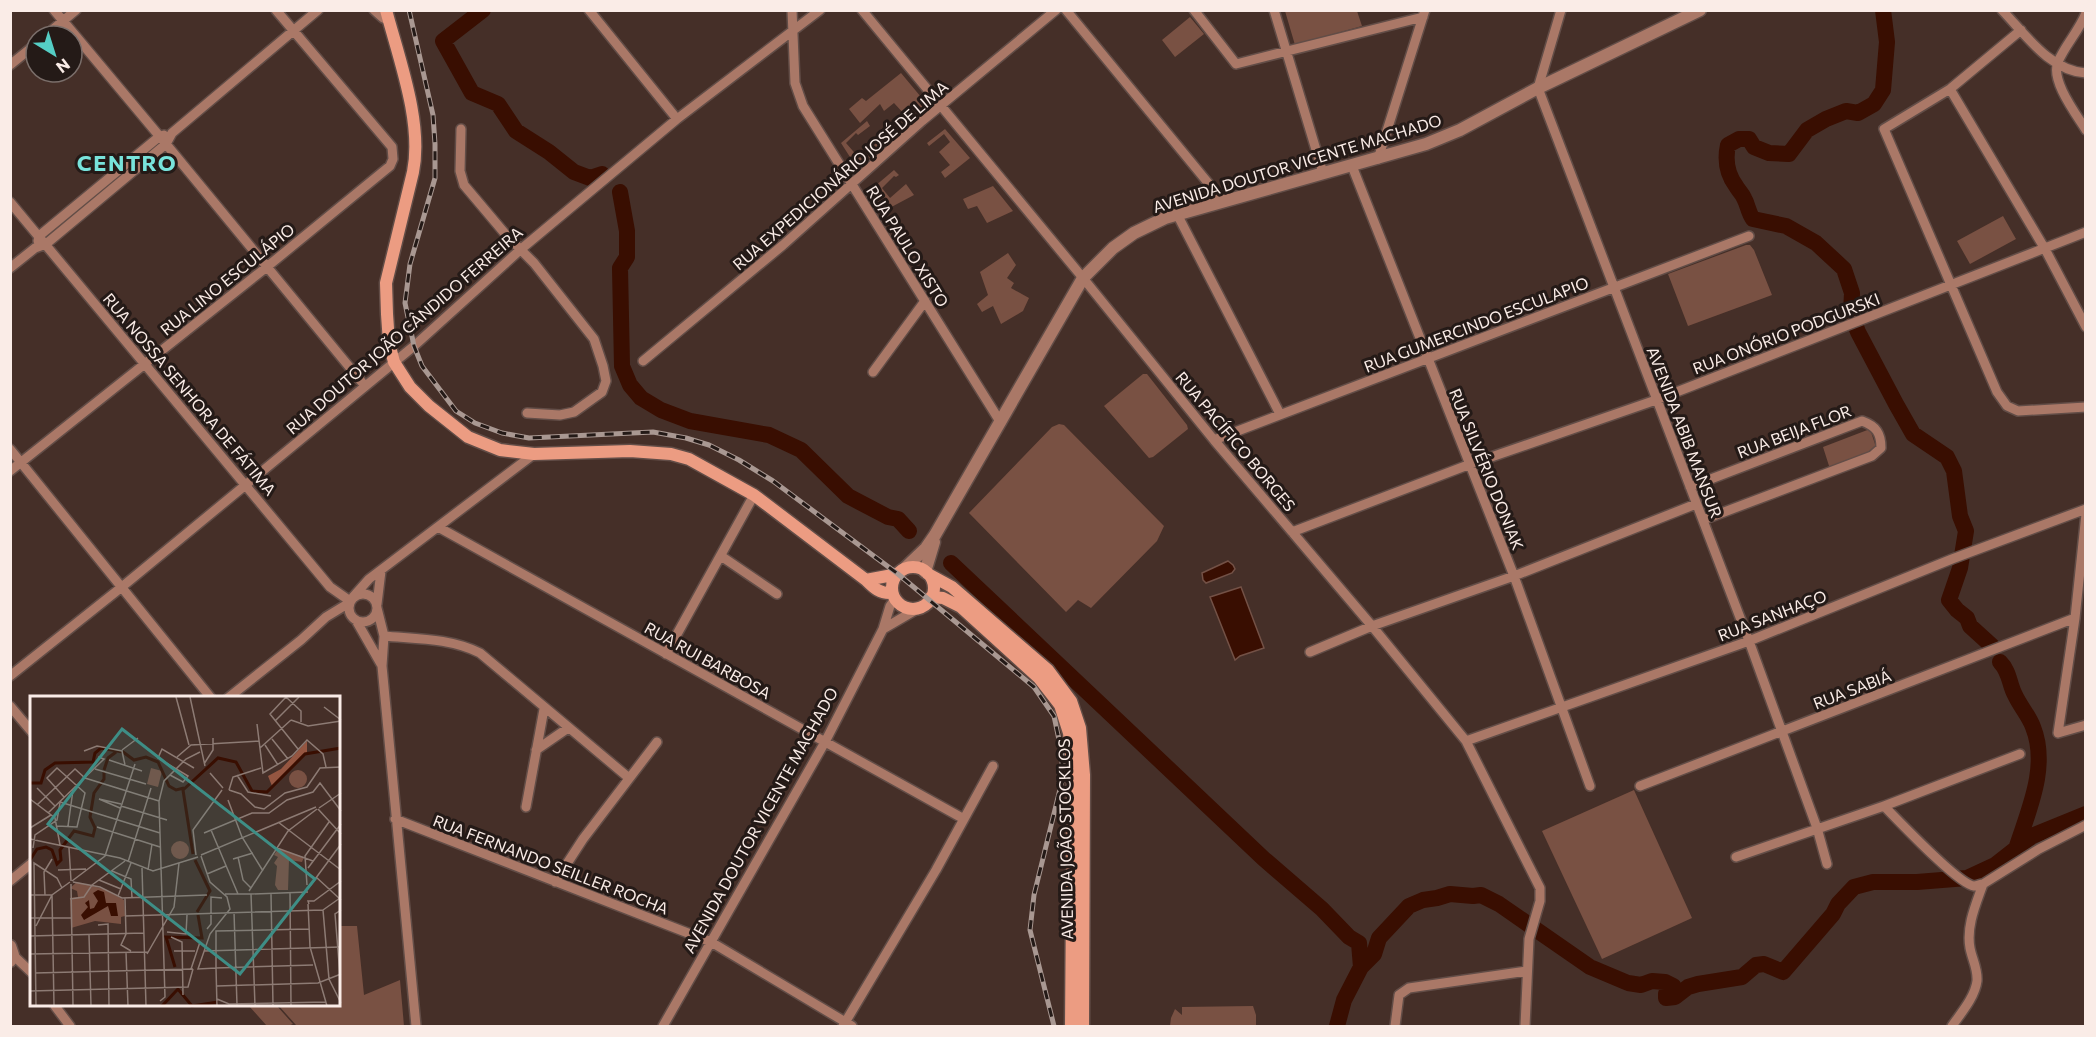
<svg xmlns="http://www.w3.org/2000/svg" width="2096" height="1037" font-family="Commissioner,sans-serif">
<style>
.green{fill:#795143}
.water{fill:#390e01;stroke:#735146;stroke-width:1.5}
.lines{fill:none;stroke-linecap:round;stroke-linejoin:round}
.river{stroke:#390e01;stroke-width:16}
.minor-casing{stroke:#624d47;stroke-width:12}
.tertiary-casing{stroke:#624d47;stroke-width:15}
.secondary-casing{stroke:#624d47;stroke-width:15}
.minor{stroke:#aa7867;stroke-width:9}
.tertiary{stroke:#aa7867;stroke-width:12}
.secondary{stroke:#ec9c82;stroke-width:12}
.rail-casing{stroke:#a99892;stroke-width:5}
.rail{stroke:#241a17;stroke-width:3;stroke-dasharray:9;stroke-linecap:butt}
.labels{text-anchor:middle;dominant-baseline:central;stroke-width:6;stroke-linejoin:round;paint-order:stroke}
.street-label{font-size:16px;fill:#faece7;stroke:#241a17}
.district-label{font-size:22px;font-weight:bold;letter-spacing:1.5px;fill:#78e3db;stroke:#241a17}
.inset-river{fill:none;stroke:#390e01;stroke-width:3}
.inset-road{fill:none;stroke:#8d7b74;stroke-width:1.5}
.view{fill:#3e8e86;fill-opacity:0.15;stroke:#3e8e86;stroke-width:3}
.inset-edge{fill:none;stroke:#faece7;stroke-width:3}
</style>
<rect width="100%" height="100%" fill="#452f28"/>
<path class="green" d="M1285 11H1357L1362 26 1295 45Z
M1190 17 1204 34 1175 57 1162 40Z
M901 73 931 109 901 134 894 124 905 115 894 103 884 111 880 104 860 123 849 109 862 98 866 101Z
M867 121 870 126 858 135 856 133 846 143 859 158 882 138 887 144 857 168 841 143Z
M945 129 970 158 945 178 941 172 950 165 939 152 950 142 944 134 929 146 927 143Z
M894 170 899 175 896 177 894 176 882 188 890 198 906 184 914 195 882 212 868 192Z
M993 186 1013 211 987 223 977 206 968 209 963 199Z
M2003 216 2016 239 1970 264 1957 241Z
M1746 245H1750L1754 250 1772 295 1688 326 1668 274Z
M1008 253 1016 265 1007 278 1014 283 1011 288 1029 298 1023 311 1001 324 993 306 982 312 977 304 988 295 980 272Z
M1143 374H1147L1187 425 1188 429 1153 457 1149 458 1104 406Z
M1059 424 1064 425 1164 526 1157 541 1091 608 1078 600 1066 612 969 513 1052 427Z
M1870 429 1877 450 1830 469 1823 447Z
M1634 790 1692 918 1602 959 1542 831Z
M339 926H357L364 995 400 980 404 1026H295L296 1025 279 1006H339Z
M249 1006H277L293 1024 288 1026H267Z
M1253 1006 1256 1015V1026H1170L1171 1018 1175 1009 1182 1015V1007Z"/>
<path class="water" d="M1228 561 1233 565 1235 569 1232 573 1206 583 1203 580 1202 573Z
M1241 587 1264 648 1240 656 1235 660 1210 597Z"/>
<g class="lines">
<path class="river" d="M483 10 443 41 472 93 498 104 516 131 549 152 574 172 590 178 602 174
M1883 10 1887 42 1883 90 1874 104 1858 113 1846 111 1826 119 1807 130 1789 154 1769 153 1754 147 1749 139H1739L1728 145C1725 159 1727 174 1736 186 1738 190 1742 193 1744 198 1748 205 1748 212 1753 219L1786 226 1816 243 1844 269 1852 293 1851 313 1858 332 1896 404 1913 434 1947 457 1954 471 1960 516 1966 531 1960 568 1949 600 1957 610 1967 618 1970 626 1992 646
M620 192 627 231V257L620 268 622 366 630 385 641 398 661 410 690 421 769 435 801 450 848 496 888 517 898 519 909 531
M951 563 1264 859 1322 909 1349 937 1359 943 1361 967 1344 1000 1337 1026
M2000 662C2010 672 2009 684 2015 695 2020 706 2029 716 2033 727 2049 767 2028 811 2016 849
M1361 967 1374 954 1379 938 1409 906 1423 900 1437 898 1450 894 1473 896 1481 895 1499 904 1590 967 1628 983 1641 985 1652 981 1665 982 1673 986 1672 990 1666 994V998L1675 997 1688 987 1698 984 1742 977 1756 965 1764 964 1783 972 1833 914 1838 904 1854 887 1873 882H1917L1967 878 1995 865 2032 836 2086 814"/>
<g class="minor-casing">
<path id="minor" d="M54 10 166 144 365 386
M374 10 383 18 389 20
M589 10 677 119
M792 10 795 83 803 106 1001 423
M862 10 1083 278 1214 440 1372 626 1466 741 1540 888V901L1529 939 1525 1026
M1066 10 1223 201
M1194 10 1236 64 1423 17
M1274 10 1323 173
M1561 10 1538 88 1749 641 1817 828 1827 864
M2002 10C2025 34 2050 71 2086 73
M2086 13C2079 31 2065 45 2058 62 2050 80 2076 114 2086 130
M2021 30 1950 89 1884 129 1997 392 2007 406 2018 411 2086 407
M45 36 76 10
M10 65 36 44
M1950 89 2045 249 2086 327
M461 129 460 171 464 185 507 236 534 263 594 339 603 366 606 381 602 392 574 412 560 415 527 413
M1378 159 1425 10
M1352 166 1514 576 1590 786
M10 202 330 587 350 601
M1177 214 1280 414
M38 241 39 236 160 136 164 135
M10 268 35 248 46 244 166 144 172 133 318 10
M643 361 783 245 922 121 1056 10
M873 372 925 301
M1214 440 1749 236
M10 449 211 698
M10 471 268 266 390 166 393 159 392 147 276 10
M1690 487 1862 421C1876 426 1881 433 1881 448L1872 456 1703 520
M2086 514 2075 618 2058 733 2086 725
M438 527 964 819
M1292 532 1468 465 1656 400 2086 232
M721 556 777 594
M349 608a14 14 0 1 1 28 0a14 14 0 1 1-28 0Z
M353 597 369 579 534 454
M377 604 381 571
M377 608 384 636 382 666 416 1026
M357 622 381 664
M883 629 919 608
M384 636C416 639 450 638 480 653L629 778
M1310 652 1372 626 1514 576 1696 504
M666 654 754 495
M10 676 123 586 414 346 520 250 677 119 820 10
M228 698 301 640 326 617 349 603
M10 706 32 732
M1466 741 1749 641 1952 559 2086 509
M536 750 568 728
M1640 786 2075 618
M1884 806C1898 820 1958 884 1974 886 1977 886 1980 884 1983 884L2039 849 2086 825
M526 807 544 709
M395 819 711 942 852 1026
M1736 857 1884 806 2020 754
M10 881 32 863
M555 882 583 839 657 742
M13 955 32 973
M55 1006 70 1026
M663 1026 825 742 883 629 890 606 895 599
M843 1026 936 870 993 766
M1395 1026 1399 995 1409 988 1527 971
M1952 1026C1961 1013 1975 997 1977 981 1978 969 1972 959 1970 948 1966 926 1976 904 1983 884"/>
</g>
<g class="tertiary-casing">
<path id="tertiary" d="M903 570 926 548 935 535 1083 278 1113 248 1134 233 1165 218 1426 144 1460 130 1538 88 1700 10
M925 572 934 542
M10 946 13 955 10 961"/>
</g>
<g class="secondary-casing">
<path id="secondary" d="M386 10C399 59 423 123 413 172L386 283 387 314 389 343 394 362 410 387 429 406 468 437 500 450 534 454 630 451 671 454 689 459 754 495 866 580C874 588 880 594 892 593
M892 588a21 21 0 1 1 42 0a21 21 0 1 1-42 0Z
M928 574 952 587 1048 670 1071 701 1080 728 1084 775 1083 1026
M866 580 898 574
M931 597 943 598 961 607 1039 678 1060 705 1069 733 1073 772 1071 1026"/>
</g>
<use href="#minor" class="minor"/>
<use href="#tertiary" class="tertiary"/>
<use href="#secondary" class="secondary"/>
<g class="rail-casing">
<path id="rail" d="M409 10 433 115 435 144V178L410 264 405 303 414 346 422 366 456 411 475 423 502 433 529 438 653 432 686 438 709 445 739 460 773 481 898 574 1034 687 1054 716 1062 754V781L1034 895 1030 930 1054 1026"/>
</g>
<use href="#rail" class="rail"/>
</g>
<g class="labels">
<g class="street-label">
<text transform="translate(1297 163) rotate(-17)">AVENIDA DOUTOR VICENTE MACHADO</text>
<text transform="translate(840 175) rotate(-41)">RUA EXPEDICIONÁRIO JOSÉ DE LIMA</text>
<text transform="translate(908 246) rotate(58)">RUA PAULO XISTO</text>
<text transform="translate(227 279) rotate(-39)">RUA LINO ESCULÁPIO</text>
<text transform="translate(1476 324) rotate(-21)">RUA GUMERCINDO ESCULAPIO</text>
<text transform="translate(404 330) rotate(-41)">RUA DOUTOR JOÃO CÂNDIDO FERREIRA</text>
<text transform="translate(1786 333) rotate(-21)">RUA ONÓRIO PODGURSKI</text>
<text transform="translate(190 394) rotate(50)">RUA NOSSA SENHORA DE FÁTIMA</text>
<text transform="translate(1794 431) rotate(-21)">RUA BEIJA FLOR</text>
<text transform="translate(1685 432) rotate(69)">AVENIDA ABIB MANSUR</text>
<text transform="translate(1236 441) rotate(50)">RUA PACÍFICO BORGES</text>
<text transform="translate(1487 469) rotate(68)">RUA SILVÉRIO DONIAK</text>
<text transform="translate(1772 615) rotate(-21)">RUA SANHAÇO</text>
<text transform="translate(708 660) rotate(29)">RUA RUI BARBOSA</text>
<text transform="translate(1852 689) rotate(-21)">RUA SABIÁ</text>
<text transform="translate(760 820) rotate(-61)">AVENIDA DOUTOR VICENTE MACHADO</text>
<text transform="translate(1065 839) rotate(-91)">AVENIDA JOÃO STOCKLOS</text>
<text transform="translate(551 864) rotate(21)">RUA FERNANDO SEILLER ROCHA</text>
</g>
<g class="district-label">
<text x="127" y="162">CENTRO</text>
</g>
</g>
<g transform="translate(30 696)">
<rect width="310" height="310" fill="#452f28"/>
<path d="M121 72 132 75 128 91 117 88ZM259 83a9 9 0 1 1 18 0a9 9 0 1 1-18 0ZM141 154a9 9 0 1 1 18 0a9 9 0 1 1-18 0ZM248 153 274 161 272 166 259 164 258 194H248L245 189 247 170 244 167 248 161 244 159ZM47 186 74 193 94 204 95 220 91 221V228L65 225 41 232 40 202 48 201 47 195 40 192Z" fill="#795143"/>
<path d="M277 45V57L242 90 238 80 251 73Z" fill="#955641"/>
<path d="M68 194 74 196 76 207H86L88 220H81L78 210 54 224 51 219 58 211 55 207 59 204 60 213 64 212 68 205 63 197Z" fill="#390e01"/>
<path class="inset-river" d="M74 74 78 62 86 56M0 87H11L15 74 25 67 63 66 65 57 71 52 93 56 104 64 116 61 128 66 139 90 146 94 154 92M163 158 153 94 188 62 206 66 222 95 237 96 275 58 311 52M0 164 7 153 16 151 22 154 27 168 31 164 30 154 44 135 63 140 65 132 60 121 64 97 74 83V76M165 164 180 195 167 216M145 271 136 241 172 242 168 219M147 292 162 310 188 306M132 310 147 294"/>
<path class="inset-road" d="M146 1 159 49M160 1 175 70M256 1 240 18 268 53M256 1 271 15V26M294 11 311 24M261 24 278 30 311 25M245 25 269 1M227 28 233 77 262 60 277 44 293 58 296 71M242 43 258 63M235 49 248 69M230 52 261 24M92 54 108 42M54 55 67 50 92 55 95 69M147 61 161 49 229 45M79 64 112 75M174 68 183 54V42M65 73 116 88M180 77 193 92M140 79 153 86 158 80 128 62 132 53 164 72M207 79 218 96 241 100M7 92 25 110M199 94 203 81 231 72M199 94 211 98 225 111 234 113 255 97 277 91 290 72 311 71M0 103 25 122 30 149M198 104 212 141 233 175M30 106 130 137M7 109 45 73 55 82 129 105M91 110 137 124M90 112 69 103 91 108M289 112 311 97M288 113 311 138M18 117 74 63 68 61M248 126 311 174M27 130 47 131 55 97 27 72 17 82 34 101M38 130 43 94M67 131 130 151M0 132 21 119M181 134 208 198M174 137 222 117H239L257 104 283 96 290 87 311 115M0 143 90 162 123 175 168 161M3 152 5 139 27 124 30 107M39 152 41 185M247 152 283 165M166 159 163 134 192 94M171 159 286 111M171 160 180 186 197 201 200 213 180 238 168 273 186 272 187 310M208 161 213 184 221 192M203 163 223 157M98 166 121 92M112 172 116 310M278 172 311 128M28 174 56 173M118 174 122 148M82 175 101 183 102 202M177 178 196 170M286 181 311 204M69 184 91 193M42 185 75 160 105 68M43 186 70 191 92 202 177 199M41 188 43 310M277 189 275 160 299 126M280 190 311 148M219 195 258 135 287 113M260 197 261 310M195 198H221M221 198 225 310M221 198 278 196M241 198 243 310M0 199H22M15 199 14 176 22 163M22 199 24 310M88 200 101 167M95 202 96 238 91 249 101 255M40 203 54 201 62 189 95 165M278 208 280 251 297 310M279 208 278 205H284L311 185M293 214 299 283 311 307M293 214 310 202M204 216 207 309M95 220 293 214M0 222H41M68 229 78 228 79 310M6 230 22 199 40 186M177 233 181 228V201L192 202M279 233 186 235V272L283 269M137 236 156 238 157 219M59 239 61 310M0 240 114 237M141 241 152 246 153 299M144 255H165M174 255 311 251M96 256 98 310M0 258 118 256M117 258 144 211 149 167M161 273 170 246M5 277 163 273M310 279 305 218 311 214M187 290 288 287 311 278M0 295 158 291 163 273M187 303 199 308 296 306M130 305 135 301 129 105 134 85 156 63 170 56M6 310 4 167 27 182 32 192"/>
<path class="view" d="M92 33 285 183 210 278 18 128Z"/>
<rect width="310" height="310" class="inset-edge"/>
</g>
<rect width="2096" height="1037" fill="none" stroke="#faece7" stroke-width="24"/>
<g transform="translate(54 54) rotate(142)"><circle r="28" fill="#241a17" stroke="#7a6e6a" stroke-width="1.5"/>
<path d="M0-4.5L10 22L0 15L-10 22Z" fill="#55cec5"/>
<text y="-9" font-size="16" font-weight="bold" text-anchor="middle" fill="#faece7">N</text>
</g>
</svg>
